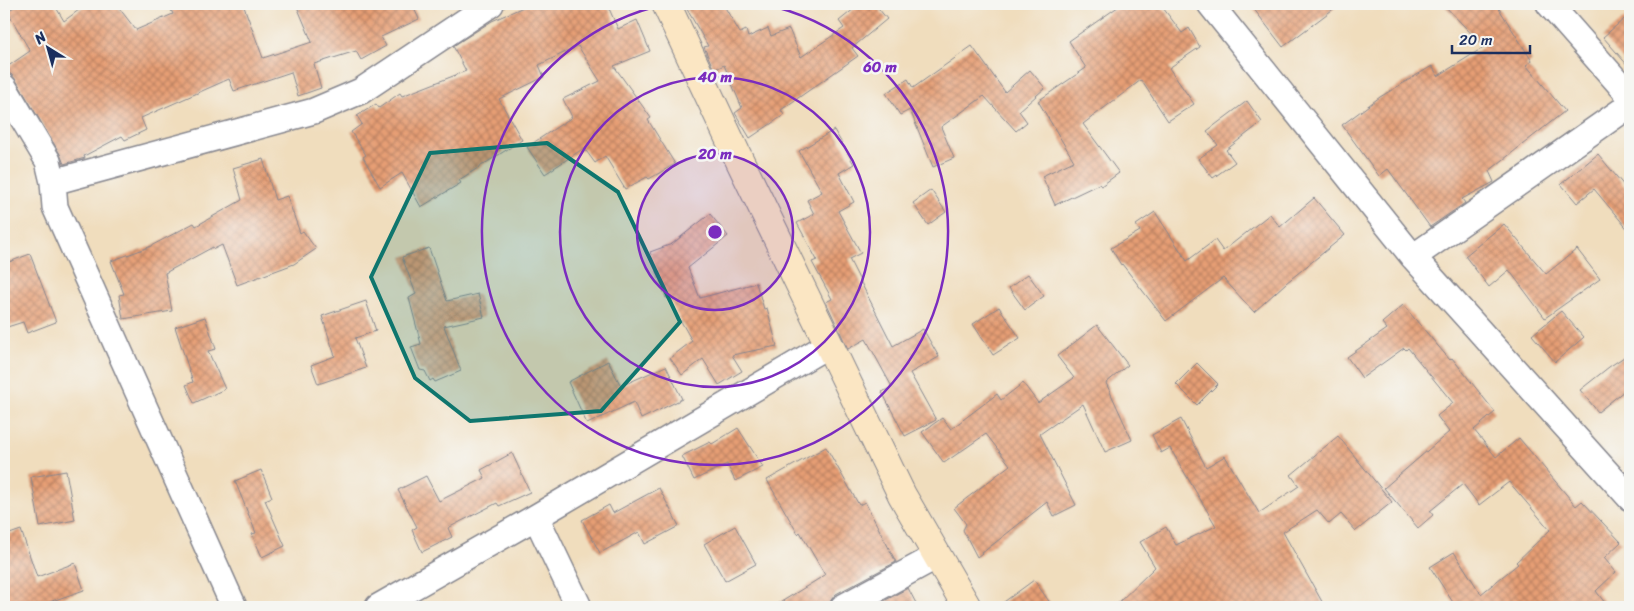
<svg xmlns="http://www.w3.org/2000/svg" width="1634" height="611" font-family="Sriracha,sans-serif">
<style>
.building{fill:url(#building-cross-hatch)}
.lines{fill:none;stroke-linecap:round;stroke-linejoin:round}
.street-casing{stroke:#86868e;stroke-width:28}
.secondary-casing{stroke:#86868e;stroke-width:30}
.street{stroke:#fff;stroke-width:25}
.secondary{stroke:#fbe6c3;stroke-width:28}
.marked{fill:#0f766e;fill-opacity:0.2;stroke:#0f766e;stroke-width:4;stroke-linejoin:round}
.ring{fill:none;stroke:#7b2cbf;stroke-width:2.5}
.centre{fill:#7b2cbf;stroke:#f6f6f2;stroke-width:2.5}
.ring-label{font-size:15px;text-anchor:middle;font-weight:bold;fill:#7b2cbf;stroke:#f6f6f2;stroke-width:5;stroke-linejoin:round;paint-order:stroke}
</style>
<defs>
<pattern id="building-cross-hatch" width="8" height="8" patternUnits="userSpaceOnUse" patternTransform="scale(1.25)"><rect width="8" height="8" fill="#e69e74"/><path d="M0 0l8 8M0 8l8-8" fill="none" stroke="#ba8162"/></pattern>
</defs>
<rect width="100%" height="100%" fill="#f6f6f2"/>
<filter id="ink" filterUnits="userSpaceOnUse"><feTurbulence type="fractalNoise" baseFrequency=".02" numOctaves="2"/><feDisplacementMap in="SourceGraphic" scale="10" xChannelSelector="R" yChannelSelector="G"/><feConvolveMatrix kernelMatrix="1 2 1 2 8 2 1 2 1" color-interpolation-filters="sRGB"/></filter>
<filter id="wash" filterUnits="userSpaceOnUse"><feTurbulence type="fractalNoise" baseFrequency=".0096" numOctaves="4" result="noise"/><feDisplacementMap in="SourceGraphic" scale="20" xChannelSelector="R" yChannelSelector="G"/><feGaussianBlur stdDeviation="1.12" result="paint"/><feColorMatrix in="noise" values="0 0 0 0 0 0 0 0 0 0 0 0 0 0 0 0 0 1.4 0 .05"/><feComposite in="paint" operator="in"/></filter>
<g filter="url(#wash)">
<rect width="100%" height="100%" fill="#f0ddbd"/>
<g id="blocks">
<path class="building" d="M20 4H54L64 21 87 4H116L136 30 173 14 168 4H243L263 58 312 42 296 4H412L419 19 381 37 386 46 361 60 356 51 314 64 321 88 298 96 291 72 234 91 229 79 141 118 146 130 125 140 122 136 84 156 85 158 64 164 60 154 16 80 11 74 4 73V69L30 51 7 11Z
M530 4H607L618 29 637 20 650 51 614 66 651 118 648 120 675 164 649 179 647 177 625 189 605 156 595 163 584 148 545 174 527 147 572 117 563 99 600 81 578 46 539 65 544 77 499 99 522 140 459 180 461 183 421 207 402 173 380 187 363 157 366 155 351 132 362 124 357 116 376 104 379 108 400 93 402 96 466 71 453 46 492 21Z
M684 4H723L740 33 746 30 748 37 768 28 771 36 789 29 801 57 844 28 839 21 860 4H875L887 19 852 48 858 56 781 110 784 115 750 138 735 113 742 108 724 65 714 70 704 47 708 46Z
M1122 4H1160L1182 33 1189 28 1200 47 1169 68 1194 104 1168 121 1141 80 1083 124 1119 173 1101 186 1099 184 1055 205 1042 176 1074 161 1038 101 1086 68 1069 41Z
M1250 4H1340L1283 47Z
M1443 4H1496L1532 61 1526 65 1565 111 1489 171 1494 182 1462 199 1465 203 1430 227 1388 169 1379 176 1342 125 1380 97 1432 66 1438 76 1484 47Z
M1630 14V68L1603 37Z
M972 46 1005 92 1030 70 1045 88 1019 111 1027 122 1016 131 984 96 941 127 954 158 933 167 910 110 900 115 886 93 908 79 913 88Z
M1247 101 1262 122 1226 150 1235 162 1213 178 1198 159 1218 145 1207 131Z
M834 130 854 164 839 173 854 202 838 211 861 253 849 259 893 346 923 329 939 357 910 373 936 420 905 436 882 392 892 387 866 339 848 349 826 302 832 299 812 262 817 260 797 223 814 214 807 200 822 192 799 151Z
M1598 154 1630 193V232L1594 189 1577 203 1561 184Z
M263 159 275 200 287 196 300 233 303 231 316 249 294 264 237 285 222 245 214 249 213 247 165 273 172 311 123 319 119 295 124 294 111 261 149 247 194 223 196 226 242 200 233 168Z
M931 190 946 212 928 225 913 203Z
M1314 198 1345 235 1286 283 1254 312 1223 278 1166 321 1122 264 1121 265 1111 248 1140 231 1136 225 1155 212 1187 261 1215 240 1223 251 1270 214 1280 227Z
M710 214 728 236 688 268 700 298 756 283 764 309 767 308 777 346 732 355 742 371 719 385 703 359 682 375 670 358 692 341 668 298H666L650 252 672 244Z
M1504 224 1546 274 1577 249 1600 279 1545 318 1509 270 1489 287 1465 256Z
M429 248 447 301 478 294 484 317 444 326 461 371 435 382 433 379 430 381 425 371 420 370 411 347 421 344 409 298 416 294 402 257Z
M30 254 56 322 27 333 23 322 4 328V264Z
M1028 274 1044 296 1025 310 1009 288Z
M366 301 376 331 355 338 366 368 318 384 311 365 335 356 322 316Z
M1403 305 1450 360 1452 358 1495 412 1474 430 1496 457 1519 438 1576 506 1582 501 1621 542 1604 558 1616 572 1596 591 1608 607H1456L1430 567 1454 552 1481 594 1518 564 1516 562 1550 530 1509 482 1479 505 1463 484 1430 511 1433 515 1418 528 1384 488 1449 432 1437 416 1453 403 1408 348 1406 350 1404 348 1362 378 1347 357 1387 329 1382 323Z
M999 307 1020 338 993 355 973 324Z
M1561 311 1584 337 1555 362 1532 335Z
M205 317 216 349 208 351 225 389 194 403 186 385 193 382 175 327Z
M1097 325 1128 365 1106 383 1132 440 1105 452 1083 404 1040 434 1076 505 1054 516 1047 502 977 557 963 530 966 524 954 508 1010 465 986 434 944 463 922 432 942 418 951 429 997 394 1001 400 1023 383 1038 403 1074 378 1057 356Z
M1630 353V386L1598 412 1580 390 1609 367Z
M608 361 621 386 666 366 682 399 641 419 634 402 587 424 568 382Z
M1197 363 1218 384 1197 405 1176 384Z
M1181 419 1206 467 1225 456 1259 513 1299 486 1291 475 1338 436 1392 502 1356 531 1341 514 1329 524 1317 510 1283 532 1325 607H1114L1155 567 1140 542 1166 527 1176 545 1216 526 1170 448 1161 453 1152 435Z
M738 428 763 467 735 481 727 464 694 480 682 456 710 442 712 444Z
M826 447 859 505 865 502 896 562 836 594 831 600 829 607H773L825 575 800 532 798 534 767 480Z
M512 453 530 492 499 506 497 503 448 528 452 537 422 552 412 530 417 527 398 490 426 476 439 501 485 478 481 470Z
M261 470 272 497 265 500 285 546 262 557 252 534 256 533 235 481Z
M66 471 75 520 40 527 31 477Z
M659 488 679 526 645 544 639 532 600 553 582 520 609 505 613 513Z
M735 526 756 564 725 581 704 544Z
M21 530 37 577 75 563 84 590 35 607H4V536Z
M1034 580 1053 607H997Z
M908 588 918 607H873Z"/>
</g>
</g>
<g filter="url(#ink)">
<use href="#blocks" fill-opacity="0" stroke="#86868e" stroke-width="1"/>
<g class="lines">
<g class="street-casing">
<path id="street" d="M1210 4 1413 257 1630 498
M1549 4 1630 96
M4 87 48 161 53 182 55 207 234 607
M53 182 314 111 361 91 491 4
M1413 257 1630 105
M536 517 579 607
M378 607 536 517 828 345
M843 607 937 556"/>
</g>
<g class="secondary-casing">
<path id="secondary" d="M666 4 736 153 902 495 967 607"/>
</g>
<use href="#street" class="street"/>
<use href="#secondary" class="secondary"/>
</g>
</g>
<path class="marked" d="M547 143 618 192 680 322 601 411 470 421 415 378 371 277 430 153Z"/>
<circle cx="715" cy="232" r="78" fill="#7b2cbf" fill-opacity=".12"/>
<g class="ring">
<circle cx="715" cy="232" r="78"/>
<circle cx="715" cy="232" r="155"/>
<path d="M763 4A233 233 0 1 1 667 4"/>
</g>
<circle cx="715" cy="232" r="8" class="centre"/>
<g class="ring-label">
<text x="880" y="72">60 m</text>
<text x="715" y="82">40 m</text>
<text x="715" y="159">20 m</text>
</g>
<rect width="1634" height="611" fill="none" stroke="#f6f6f2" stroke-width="20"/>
<g transform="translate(48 48) rotate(323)" stroke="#f6f6f2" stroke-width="4" paint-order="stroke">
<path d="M0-4L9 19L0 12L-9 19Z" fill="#1b2f5e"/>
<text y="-8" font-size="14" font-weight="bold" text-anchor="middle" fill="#1b2f5e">N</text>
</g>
<path d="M1452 45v8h78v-8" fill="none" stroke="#1b2f5e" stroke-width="2.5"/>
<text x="1459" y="45" font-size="15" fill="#1b2f5e" stroke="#f6f6f2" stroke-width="4" paint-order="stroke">20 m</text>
</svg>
